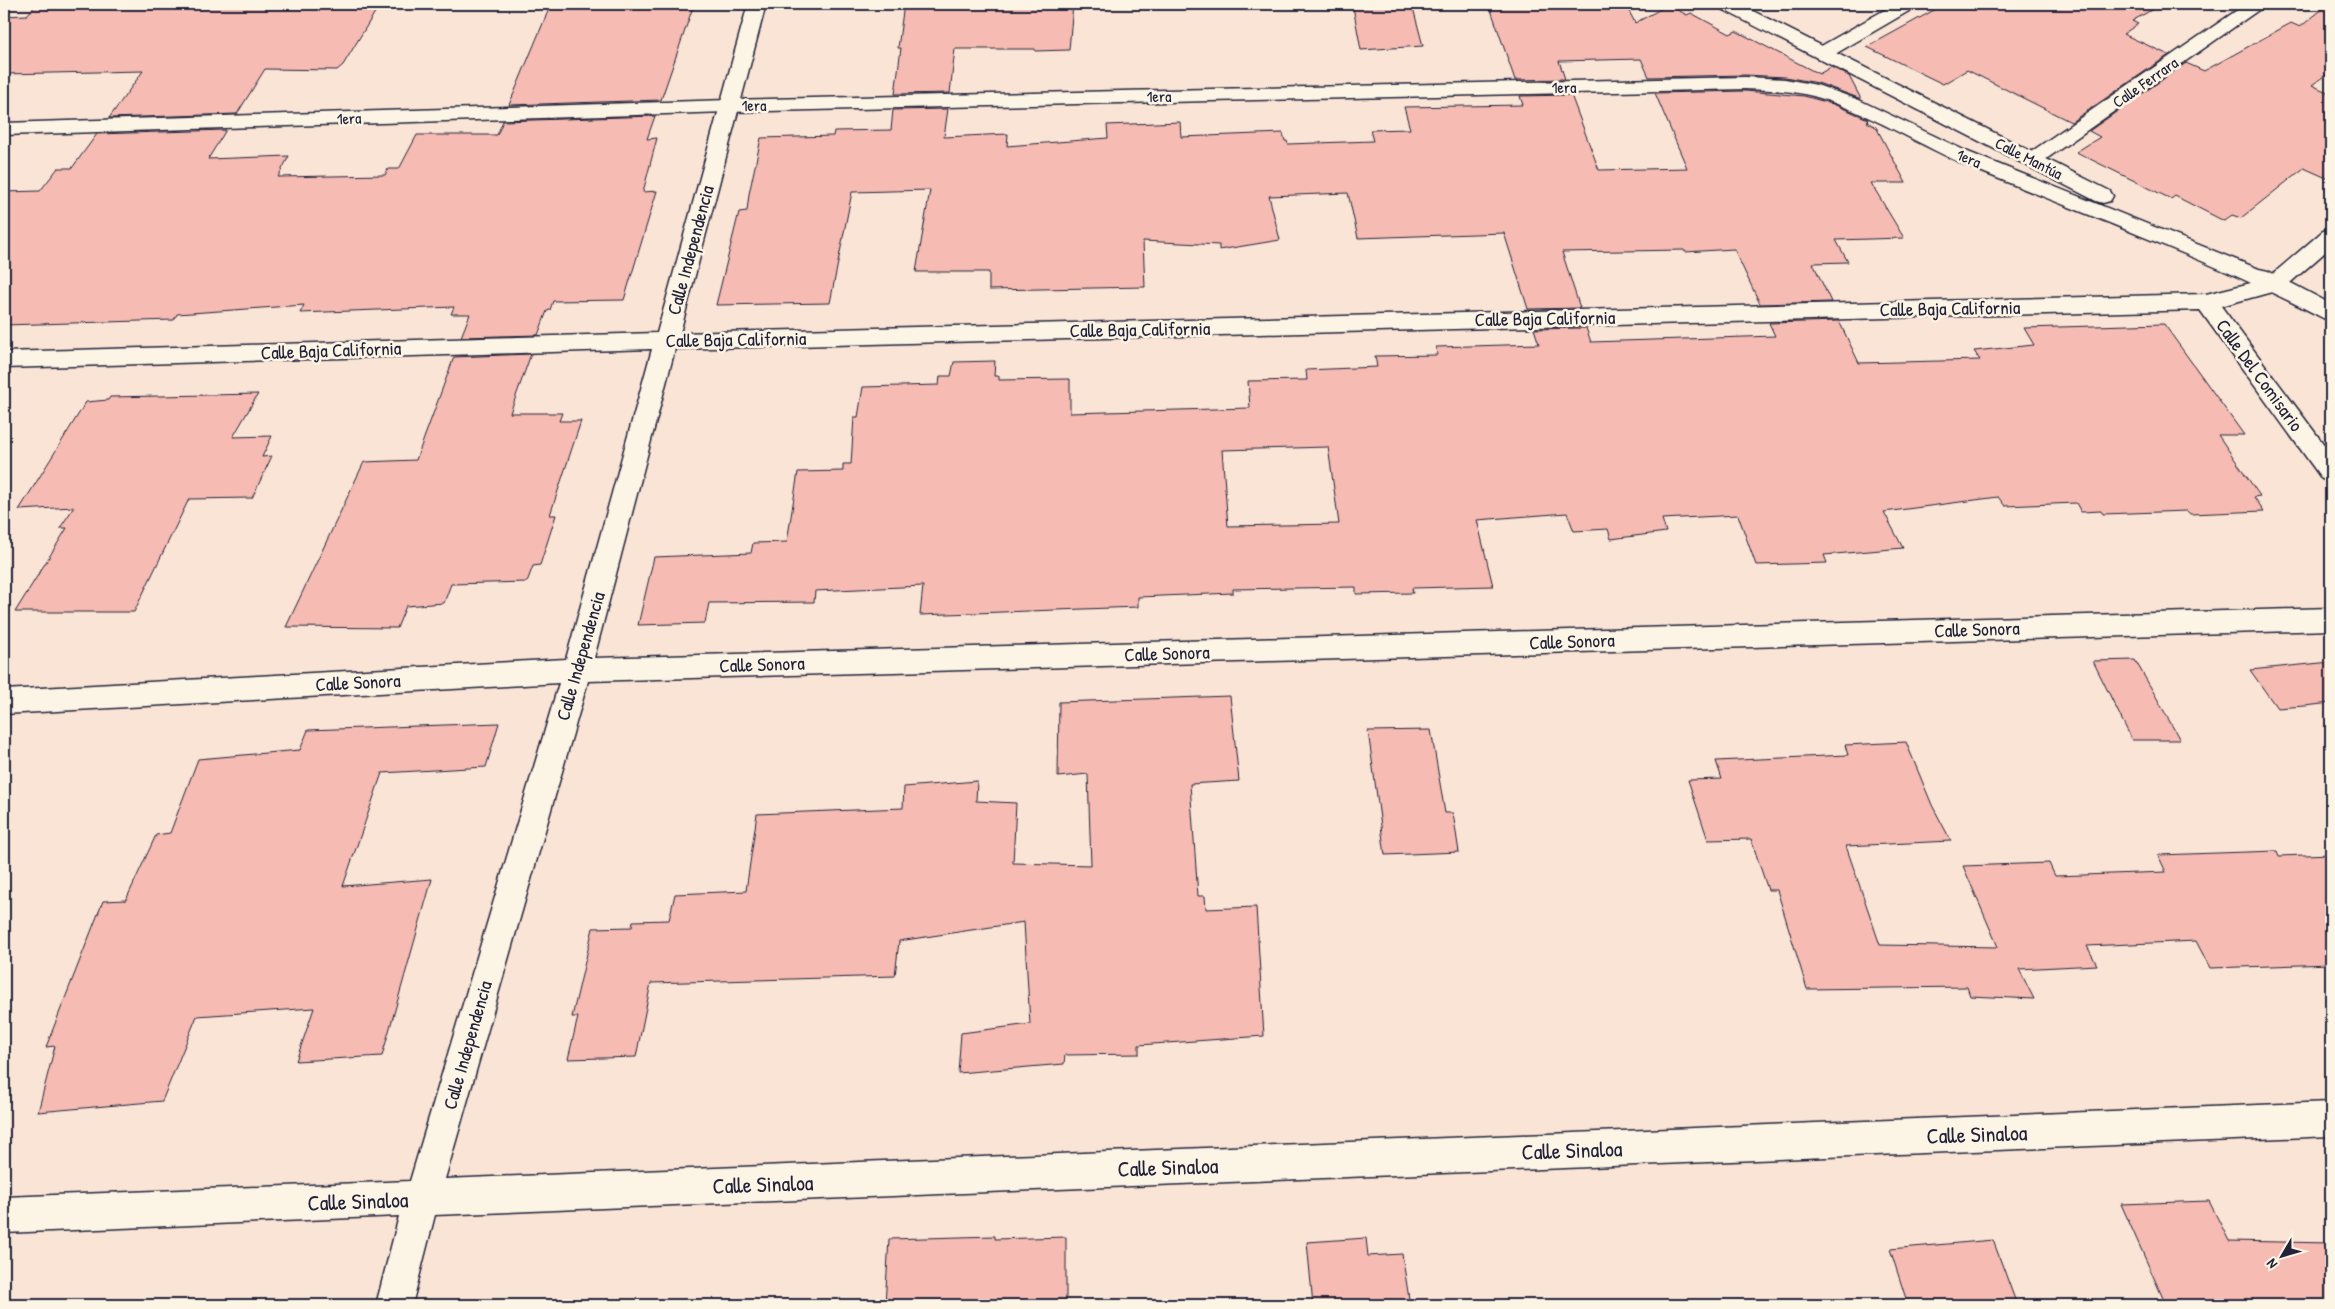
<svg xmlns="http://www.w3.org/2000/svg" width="2335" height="1309" font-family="'Patrick Hand',sans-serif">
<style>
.building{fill:#f6bbb2;stroke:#22223b;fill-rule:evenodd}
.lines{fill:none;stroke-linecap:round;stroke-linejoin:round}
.minor-casing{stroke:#22223b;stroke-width:3}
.tertiary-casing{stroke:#22223b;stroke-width:3}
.minor{fill:#fcf5e5;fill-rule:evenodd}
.tertiary{fill:#fcf5e5;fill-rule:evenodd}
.labels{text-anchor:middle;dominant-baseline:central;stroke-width:5;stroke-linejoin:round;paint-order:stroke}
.far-street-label{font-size:16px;fill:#22223b;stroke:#fcf5e5}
.street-label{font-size:19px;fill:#22223b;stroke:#fcf5e5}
.near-street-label{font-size:22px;fill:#22223b;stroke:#fcf5e5}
</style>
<rect width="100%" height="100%" fill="#fae4d6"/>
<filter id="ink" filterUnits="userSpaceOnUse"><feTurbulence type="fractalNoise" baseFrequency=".02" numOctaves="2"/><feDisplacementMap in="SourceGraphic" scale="10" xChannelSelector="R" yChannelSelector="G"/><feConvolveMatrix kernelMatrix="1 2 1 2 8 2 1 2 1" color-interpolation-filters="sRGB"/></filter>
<g filter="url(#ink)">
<path class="building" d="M37 4H360L357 9H377L343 65 337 70 265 69 237 114 109 118 143 71 4 74V16L27 15Z
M551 4H694L661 100 509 105Z
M904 4H1073L1069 50 1035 51V49H955L950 93 895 94 901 48H898Z
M1367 4H1412L1423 46 1361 50 1353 7H1368Z
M1489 4 1626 5 1635 23 1668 5 1687 15 1691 13 1730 34 1736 31 1819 74 1831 67 1849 76 1861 99 1818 83 1785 77 1745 75 1649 77 1641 59 1559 61 1565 79 1515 80Z
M1945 4H2162L2132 21 2138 24 2123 34 2169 55 2071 122 1967 70 1943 84 1867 47Z
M2329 4H2331V71L2312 85 2331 94V180L2304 168 2241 218 2232 215 2224 221 2175 196 2171 199 2076 152 2100 137 2089 131 2186 63 2204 71 2291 23 2300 27Z
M1745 91 1804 96 1833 104 1868 119 1867 122 1876 127 1906 183H1871L1904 238 1836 240 1848 262 1813 263 1831 302 1760 304 1734 249 1685 252 1684 250 1562 252 1580 308 1528 309 1504 233 1358 238 1348 193 1269 196 1280 240 1219 250V245L1143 241 1145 287 989 290V272H916L930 190 852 192 830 303 716 305 739 212 747 211 749 194 761 138 833 136 834 131 891 130 893 110 948 109 944 137 1008 134 1007 146 1108 138 1107 125 1180 122 1181 137 1283 133 1285 141H1287L1288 144 1373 141 1370 130 1410 129 1404 107 1523 105 1520 96 1571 95 1599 170 1687 168 1655 93Z
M655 116 647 139 657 138 643 192 657 191 624 300 553 301 550 310 547 311 538 335 461 337 470 314H451L454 307 300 313 304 305 177 314 174 320 4 325V192L40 191 58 168H72L97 134 226 130 208 159 289 156 278 177 385 175 388 169H399L417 135H497L503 121Z
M1839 321 1859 363 1980 360 1974 351 2034 345 2024 328 2164 324 2244 435H2218L2260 496 2254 497 2264 511 2190 514 2187 511 2103 514 2101 511 2081 512 2076 503 2005 506 1998 497 1884 512 1903 548 1824 555 1827 563 1756 565 1738 515 1662 519 1666 532 1611 539 1608 529 1574 531 1567 513 1477 520 1493 586 1412 588 1413 593 1356 594V587L1233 589V593L1138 597V607L920 615 923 586 815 591 814 602 709 603 705 623 638 625 654 557 751 553 753 543 787 542 798 472 843 471V464H851L854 417H858L863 387 939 385 940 376H951L954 362 995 361 994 376H999V380L1070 379V413L1250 408 1248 381 1307 380 1306 370 1377 367 1375 356 1437 355 1436 347 1539 344 1534 329 1586 328 1591 342 1775 336 1769 323ZM1328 447 1339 524 1228 526 1222 450Z
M531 354 510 413H562L559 421H581L550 515H556L540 565 533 566 527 582 451 584 444 603 406 606 397 628 286 627 364 462 416 460 454 357Z
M258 394 233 437 272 436 262 457 272 456 252 498 189 499 134 612H15L67 528H60L74 507 19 510 86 402 108 400 110 397Z
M2135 660 2154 693 2180 740H2132L2093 661Z
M2331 662V703L2305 706 2277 708 2250 670Z
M1230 696 1239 781 1190 784 1198 896H1205L1206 909 1256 907 1264 1036 1139 1045V1054L1065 1055 1064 1064 958 1073 961 1033 1030 1024 1024 922 899 941 895 976 651 983 636 1057 568 1059 578 1017H572L593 928 632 927 633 921 669 920 675 894 746 891 757 814 903 808 904 787 977 781 976 801 1016 803 1013 863 1091 865 1088 774 1058 777 1059 702Z
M499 723 486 767 382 773 343 886 432 879 382 1056 296 1061 314 1008 197 1016 162 1101 38 1112 55 1046 46 1047 103 901 126 900 156 835 170 833 198 759 300 750 308 730Z
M1431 730 1445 813H1453L1459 852 1385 855 1368 731Z
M1906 742 1932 805 1951 841 1846 846 1880 945 1998 947 1963 866 2049 863 2055 876 2166 872 2158 855 2277 851 2279 856 2331 854V964L2210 968 2196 941 2087 946 2097 965 2019 969 2034 999 1970 996 1967 987 1807 989 1777 890H1768L1751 839 1708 840 1688 780 1722 779 1716 761 1848 755 1845 745Z
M2209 1201 2229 1241 2331 1243V1305H2166L2121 1204Z
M995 1236V1239L1066 1237V1305H885L889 1239Z
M1366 1238 1368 1256 1402 1254 1410 1305H1313L1307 1242Z
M1993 1240 2017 1305H1908L1890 1249Z"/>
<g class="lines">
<g class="minor-casing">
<path id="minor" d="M748 4H766L680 333 2206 294 2267 279 2323 231 2331 229V247L2283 289 2221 306 2331 454V481L2322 479 2200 310 675 349 594 658 2331 608V630L588 681 445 1179 2331 1102V1136L435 1215 412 1305H376L399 1216 4 1233V1197L410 1181 559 683 4 714V690L566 659 652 349 4 368V352L657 333Z
M1895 4H1917L1914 8 1830 57 1823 59 1816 57 1814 53 1816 49Z
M2246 4H2267L2039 164 2032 166 2025 164 2022 160 2025 156Z"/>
</g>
<g class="tertiary-casing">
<path id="tertiary" d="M1717 4H1739L2110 191 2113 196 2110 201 2103 203 2096 201 1720 8Z
M1745 77 1785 79 1817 85 1859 100 1968 152 2259 269 2268 271 2331 304V321L2323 318C2212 260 2091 217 1975 169 1922 147 1867 111 1813 96 1791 90 1768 90 1745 89L728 112 4 135V123L728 100Z"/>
</g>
<use href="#minor" class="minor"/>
<use href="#tertiary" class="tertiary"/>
</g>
</g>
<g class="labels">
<g class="far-street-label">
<text transform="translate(2145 82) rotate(-35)">Calle Ferrara</text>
<text transform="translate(1564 87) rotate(-1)">1era</text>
<text transform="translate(1159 96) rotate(-1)">1era</text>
<text transform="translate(754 105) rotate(-1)">1era</text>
<text transform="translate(349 118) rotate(-2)">1era</text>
<text transform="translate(1969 158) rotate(23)">1era</text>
<text transform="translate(2029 158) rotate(27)">Calle Mantúa</text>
</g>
<g class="street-label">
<text transform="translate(690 250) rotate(-75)">Calle Independencia</text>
<text transform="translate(1950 308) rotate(-1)">Calle Baja California</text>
<text transform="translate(1545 318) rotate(-1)">Calle Baja California</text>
<text transform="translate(1140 329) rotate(-1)">Calle Baja California</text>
<text transform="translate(736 339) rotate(-1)">Calle Baja California</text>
<text transform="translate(331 350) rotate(-2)">Calle Baja California</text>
<text transform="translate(2260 375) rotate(54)">Calle Del Comisario</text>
<text transform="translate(1977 629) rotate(-2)">Calle Sonora</text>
<text transform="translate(1572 641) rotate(-2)">Calle Sonora</text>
<text transform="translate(1167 653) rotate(-2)">Calle Sonora</text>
<text transform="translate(580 656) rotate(-74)">Calle Independencia</text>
<text transform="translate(762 664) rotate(-2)">Calle Sonora</text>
<text transform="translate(358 682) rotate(-3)">Calle Sonora</text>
<text transform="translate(467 1045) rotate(-74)">Calle Independencia</text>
</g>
<g class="near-street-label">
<text transform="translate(1977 1134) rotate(-2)">Calle Sinaloa</text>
<text transform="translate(1572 1150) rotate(-2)">Calle Sinaloa</text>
<text transform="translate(1168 1167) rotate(-2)">Calle Sinaloa</text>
<text transform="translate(763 1184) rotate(-2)">Calle Sinaloa</text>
<text transform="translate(358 1201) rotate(-2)">Calle Sinaloa</text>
</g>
</g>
<rect width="2335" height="1309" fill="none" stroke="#fcf5e5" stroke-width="20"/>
<rect x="10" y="10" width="2315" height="1289" fill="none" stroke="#22223b" stroke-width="2" filter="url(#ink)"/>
<g transform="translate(2282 1256) rotate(232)" stroke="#fcf5e5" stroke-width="4" paint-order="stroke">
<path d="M0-4L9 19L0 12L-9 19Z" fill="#22223b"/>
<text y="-8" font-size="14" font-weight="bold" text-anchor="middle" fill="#22223b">N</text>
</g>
</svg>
